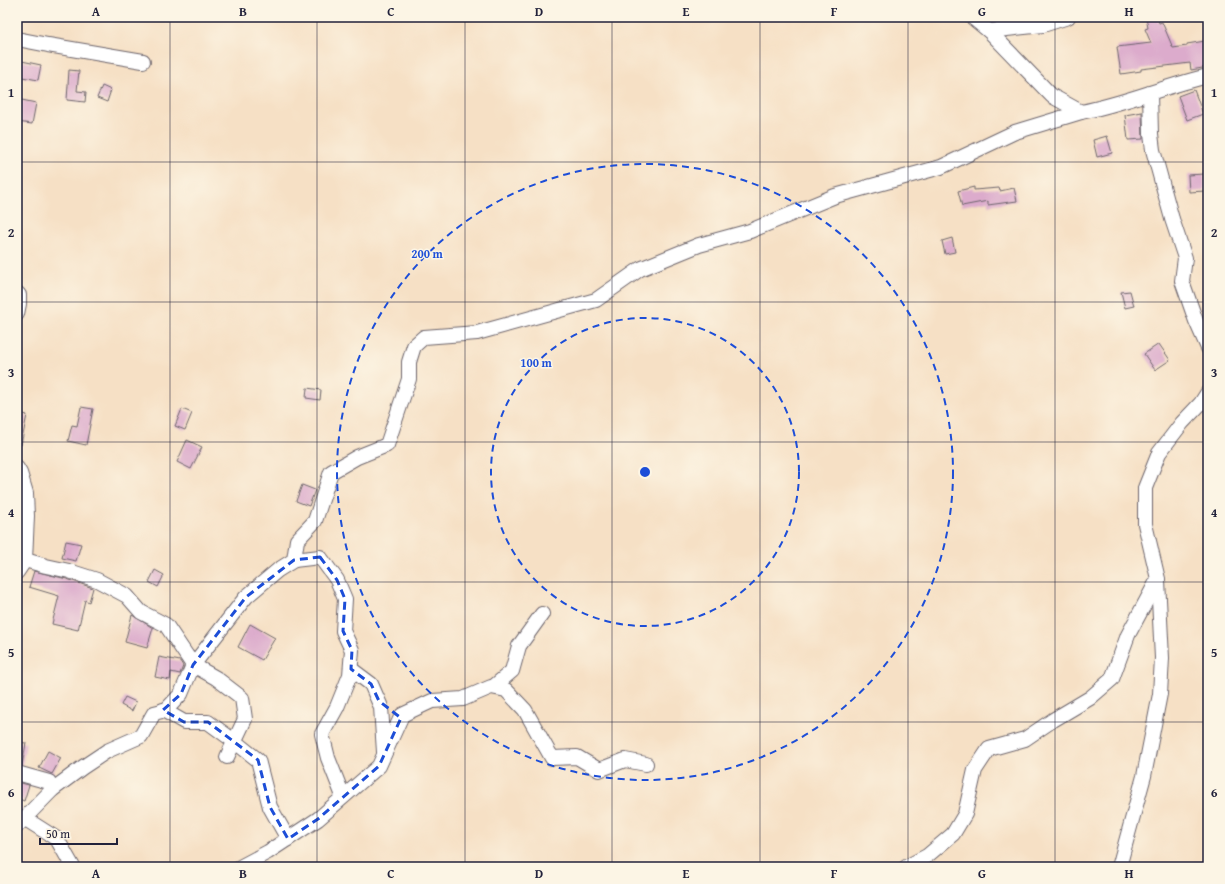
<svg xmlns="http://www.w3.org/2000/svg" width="1225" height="884" viewBox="0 0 1225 884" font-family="'Gentium Book Plus',serif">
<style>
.building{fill:#dcabcc}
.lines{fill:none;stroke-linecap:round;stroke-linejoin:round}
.minor-casing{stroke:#6c646b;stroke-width:16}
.minor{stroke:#fff;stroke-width:14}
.marked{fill:none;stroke:#1d4ed8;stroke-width:3;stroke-dasharray:8 5;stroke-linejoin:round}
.grid{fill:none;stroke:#22223b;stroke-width:1;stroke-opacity:0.55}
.ring{fill:none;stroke:#1d4ed8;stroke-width:2;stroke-dasharray:7 5}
.centre{fill:#1d4ed8;stroke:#fcf5e5;stroke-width:2}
.ring-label{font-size:12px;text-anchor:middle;font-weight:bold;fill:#1d4ed8;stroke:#fcf5e5;stroke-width:3;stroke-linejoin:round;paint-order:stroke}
.neatline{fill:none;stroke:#22223b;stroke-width:1.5}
.grid-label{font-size:13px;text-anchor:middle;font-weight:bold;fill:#22223b}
</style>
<rect width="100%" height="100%" fill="#fcf5e5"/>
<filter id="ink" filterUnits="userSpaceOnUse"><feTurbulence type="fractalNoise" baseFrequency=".025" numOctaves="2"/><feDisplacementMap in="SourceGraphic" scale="8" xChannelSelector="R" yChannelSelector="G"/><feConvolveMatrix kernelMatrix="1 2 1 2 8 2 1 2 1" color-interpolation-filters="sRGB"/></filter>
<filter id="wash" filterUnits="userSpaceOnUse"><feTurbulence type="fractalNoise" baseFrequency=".012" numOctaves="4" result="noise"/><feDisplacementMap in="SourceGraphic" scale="16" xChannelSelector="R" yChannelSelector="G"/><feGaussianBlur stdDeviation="0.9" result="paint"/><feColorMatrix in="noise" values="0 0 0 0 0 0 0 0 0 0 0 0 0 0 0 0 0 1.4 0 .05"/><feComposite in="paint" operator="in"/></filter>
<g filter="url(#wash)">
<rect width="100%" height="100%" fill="#f6e0c5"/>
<g id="blocks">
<g class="building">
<polygon points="1146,17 1157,17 1159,23 1162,22 1173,48 1187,46 1187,44 1205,41 1208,67 1191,70 1190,63 1141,69 1141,71 1121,74 1117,47 1151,43 1145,29 1148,28"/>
<polygon points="17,60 41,65 38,80 17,76"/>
<polygon points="69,70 79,71 77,91 86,92 85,102 67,100"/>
<polygon points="102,86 111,90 107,102 97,98"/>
<polygon points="1194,90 1203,114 1187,120 1178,96"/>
<polygon points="17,99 36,103 32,124 17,122"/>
<polygon points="1142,112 1143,139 1128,140 1125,115"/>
<polygon points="1107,136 1112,153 1097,157 1093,140"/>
<polygon points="1204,174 1205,191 1189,192 1188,175"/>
<polygon points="974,187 974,190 999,188 1000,191 1014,188 1017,201 988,205 988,201 962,206 958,191"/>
<polygon points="952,238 955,252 945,254 942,241"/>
<polygon points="1130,291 1134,306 1125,308 1121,292"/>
<polygon points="1159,344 1170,360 1155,370 1144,354"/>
<polygon points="307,388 321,390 320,400 306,398"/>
<polygon points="81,407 93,409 86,445 68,441 72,425 77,426"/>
<polygon points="182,409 192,413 185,430 175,426"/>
<polygon points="17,412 27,415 21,445 17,445"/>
<polygon points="187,440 202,447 191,469 177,462"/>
<polygon points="302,485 315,490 309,506 296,501"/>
<polygon points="66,541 81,544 76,561 62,558"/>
<polygon points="155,570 164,575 158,587 149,582"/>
<polygon points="34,571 67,579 93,588 89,602 85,600 78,630 52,624 59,596 29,587"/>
<polygon points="132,615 153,628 147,648 125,642"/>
<polygon points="250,624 275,638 262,660 238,647"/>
<polygon points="159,657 180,661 183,666 180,674 171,672 170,680 155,677"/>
<polygon points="125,697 136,702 132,711 121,705"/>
<polygon points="17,742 26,743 22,766 17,765"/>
<polygon points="48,751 61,758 52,774 39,768"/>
<polygon points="17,782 29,785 24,801 17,798"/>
</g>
</g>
</g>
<g filter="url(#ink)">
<use href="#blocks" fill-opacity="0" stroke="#6c646b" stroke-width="1"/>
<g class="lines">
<defs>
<g id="minor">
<path d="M972 17 989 31 1052 96 1081 112C1124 104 1165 86 1208 76"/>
<polyline points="989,31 1043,25 1068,17"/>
<polyline points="17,39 48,45 143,61"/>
<polyline points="1150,93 1151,134 1153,150 1172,219 1185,258 1182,281 1196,321 1208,348"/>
<polyline points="17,293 19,295 19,304 17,314"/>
<polyline points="17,468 20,473 26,493 27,516 25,560 17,572"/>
<polyline points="25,560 46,566 69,571 97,580 127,596 141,612 166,625 193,665 216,678 242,698 245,719 227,757"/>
<polyline points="294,560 320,557 337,580 345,599 343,631 352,650 350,675 337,707 322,734 328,758 343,796"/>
<polyline points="351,669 371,684 381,707 384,752"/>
<polyline points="493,687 512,671 519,646 542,614"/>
<polyline points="163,710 184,722 208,722 234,741 258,760 270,807 288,839"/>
<polyline points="17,773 49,782 52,790"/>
<polyline points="24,818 57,839 73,867"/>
<polyline points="17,826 52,790 83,767 107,751 141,736 154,713 166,710 181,694 193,665 246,597 278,570 294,560 297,540 315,521 331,472 357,457 387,445 409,379 409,362 414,346 424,337 477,333 596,300 640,269 699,245 750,231 835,196 941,167 1015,132 1081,112"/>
<polyline points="240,867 268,852 318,819 379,766 402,715 432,701 463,699 491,687 506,690 525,710 552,758 577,757 599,770 625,760 646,764"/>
<polyline points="906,867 927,856 953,834 965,814 975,770 989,749 1025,739 1053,720 1090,698 1112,679 1128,635 1158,579 1145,524 1145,488 1159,453 1182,423 1201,403 1208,392"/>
<polyline points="1119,867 1144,776 1160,694 1162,658 1158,580"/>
</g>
</defs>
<use href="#minor" class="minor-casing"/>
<use href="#minor" class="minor"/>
</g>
</g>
<path class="marked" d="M320 557 337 580 345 599 343 631 352 650 351 669 371 684 379 701 401 718 379 766 318 819 288 839 270 807 258 760 208 722H184L163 710 181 694 193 665 246 597 294 560Z"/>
<path class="grid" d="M170 17V867M317 17V867M465 17V867M612 17V867M760 17V867M908 17V867M1055 17V867M17 162H1208M17 302H1208M17 442H1208M17 582H1208M17 722H1208"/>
<g class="ring">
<circle cx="645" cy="472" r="154"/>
<circle cx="645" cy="472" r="308"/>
</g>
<circle cx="645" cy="472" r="6" class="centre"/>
<g class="ring-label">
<text x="427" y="258">200 m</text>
<text x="536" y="367">100 m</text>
</g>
<rect width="1225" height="884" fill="none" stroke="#fcf5e5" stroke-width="44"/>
<path d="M40 838v6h77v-6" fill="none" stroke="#22223b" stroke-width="2"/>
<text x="46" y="838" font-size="12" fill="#22223b" stroke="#fcf5e5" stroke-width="3" paint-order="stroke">50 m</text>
<rect x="22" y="22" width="1181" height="840" class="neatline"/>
<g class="grid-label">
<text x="96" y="16">A</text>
<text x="243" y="16">B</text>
<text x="391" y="16">C</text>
<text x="539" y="16">D</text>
<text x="686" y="16">E</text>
<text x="834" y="16">F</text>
<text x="982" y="16">G</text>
<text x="1129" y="16">H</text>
<text x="11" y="97">1</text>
<text x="1214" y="97">1</text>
<text x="11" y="237">2</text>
<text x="1214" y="237">2</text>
<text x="11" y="377">3</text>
<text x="1214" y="377">3</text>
<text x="11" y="517">4</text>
<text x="1214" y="517">4</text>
<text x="11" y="657">5</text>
<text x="1214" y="657">5</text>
<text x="11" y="797">6</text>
<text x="1214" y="797">6</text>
<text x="96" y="878">A</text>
<text x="243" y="878">B</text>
<text x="391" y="878">C</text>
<text x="539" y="878">D</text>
<text x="686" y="878">E</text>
<text x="834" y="878">F</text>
<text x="982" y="878">G</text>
<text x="1129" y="878">H</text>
</g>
</svg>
